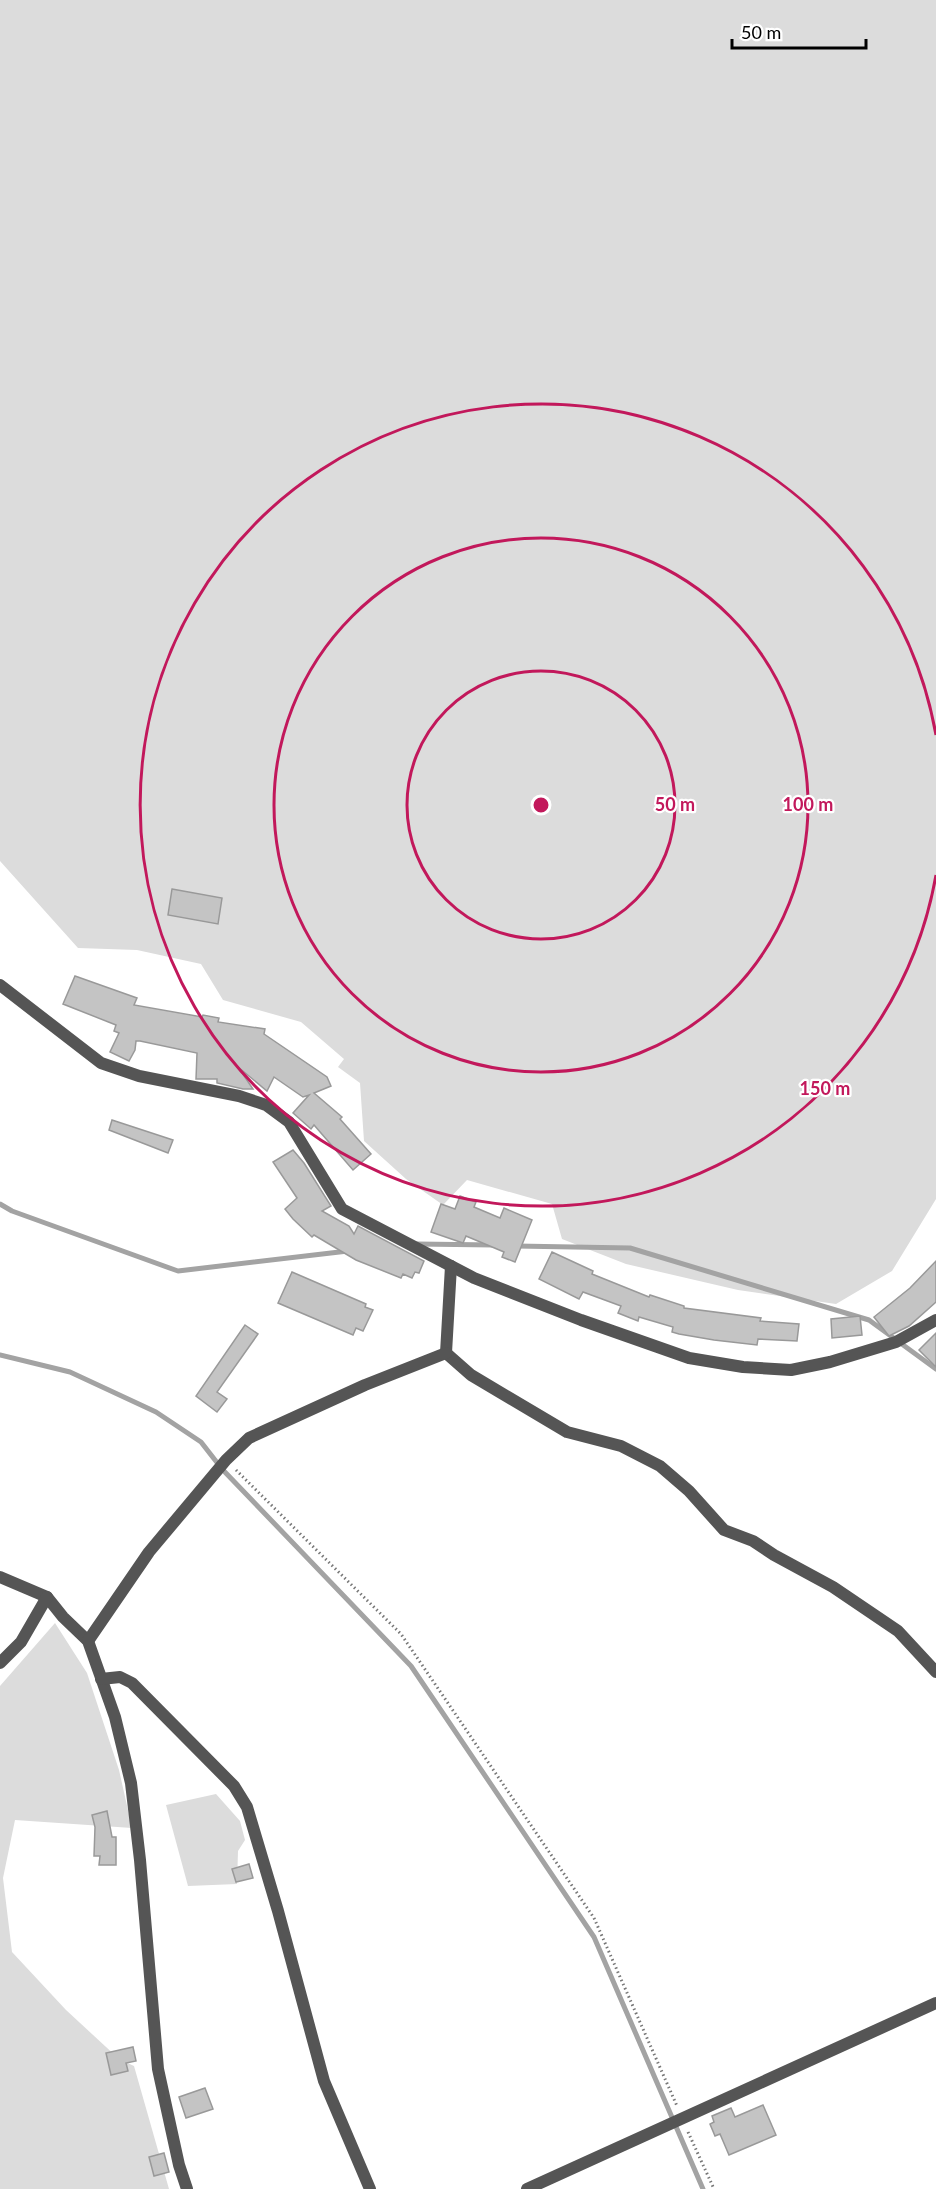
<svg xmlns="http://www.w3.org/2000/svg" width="936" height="2189" viewBox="0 0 936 2189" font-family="Lato,sans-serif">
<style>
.green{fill:#dcdcdc}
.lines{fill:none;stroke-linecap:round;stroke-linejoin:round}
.stream{stroke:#a3a3a3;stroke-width:5}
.building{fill:#c4c4c4;stroke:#999;stroke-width:1.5}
.path{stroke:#777;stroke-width:3;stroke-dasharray:1.5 3;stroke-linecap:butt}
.minor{stroke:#555;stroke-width:12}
.ring{fill:none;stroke:#c2185b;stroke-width:3}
.centre{fill:#c2185b;stroke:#fff;stroke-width:3}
.ring-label{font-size:18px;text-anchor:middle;font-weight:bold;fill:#c2185b;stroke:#fff;stroke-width:4.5;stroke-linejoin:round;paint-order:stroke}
</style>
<rect width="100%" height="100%" fill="#fff"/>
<g class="green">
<polygon points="0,0 936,0 936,1199 892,1271 836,1304 738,1290 626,1264 562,1239 552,1204 467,1180 443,1205 406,1179 364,1141 360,1083 338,1067 344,1059 301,1022 223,1000 201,964 137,950 78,948 0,861"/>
<polygon points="55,1623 87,1673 119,1770 132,1828 15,1820 3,1878 12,1952 66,2010 119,2059 134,2066 169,2189 0,2189 0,1686"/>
<polygon points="216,1794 240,1821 245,1840 238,1851 237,1884 188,1886 166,1805"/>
</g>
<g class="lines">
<g class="stream">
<polyline points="0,1204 12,1211 178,1271 348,1251"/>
<polyline points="417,1244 494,1245"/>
<polyline points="516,1246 630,1248 869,1320 936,1369"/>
<polyline points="0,1355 70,1372 156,1412 201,1442 222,1469 411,1666 594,1937 703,2189"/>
</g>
</g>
<g class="building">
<polygon points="172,889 222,898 218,924 168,915"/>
<polygon points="75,976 137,998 134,1005 202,1017 203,1015 219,1018 218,1022 265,1029 264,1034 327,1077 331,1086 314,1093 342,1117 340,1119 371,1154 353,1170 314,1125 311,1129 293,1113 309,1095 303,1097 274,1077 267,1091 238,1067 253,1089 243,1089 217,1083 217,1079 196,1079 197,1053 140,1041 136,1041 135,1050 129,1061 110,1052 119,1033 114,1031 116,1025 63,1004"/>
<polygon points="112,1120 173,1140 168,1153 109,1130"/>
<polygon points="293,1150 304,1163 331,1206 322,1211 349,1226 354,1234 358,1226 424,1261 419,1273 415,1272 412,1278 403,1274 401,1278 356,1260 314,1235 312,1237 293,1219 285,1209 297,1198 273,1162"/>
<polygon points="460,1196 476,1202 474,1207 500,1218 504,1208 532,1220 515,1262 502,1257 504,1252 466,1236 463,1243 431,1232 441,1204 455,1209"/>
<polygon points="552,1252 593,1271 592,1274 649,1297 650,1295 684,1306 684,1308 761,1318 760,1321 799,1324 797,1341 758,1339 757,1345 714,1340 679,1334 672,1332 673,1327 639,1317 638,1321 618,1313 621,1306 583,1292 579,1299 539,1279"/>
<polygon points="936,1261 936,1302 909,1326 889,1336 874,1317 910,1288"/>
<polygon points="292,1272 366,1304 365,1307 373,1310 363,1331 356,1328 353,1335 278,1303"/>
<polygon points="860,1316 862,1335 832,1338 831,1319"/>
<polygon points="245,1325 258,1334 217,1392 227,1399 217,1412 196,1396"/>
<polygon points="936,1333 936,1367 919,1350"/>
<polygon points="107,1811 112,1837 116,1837 116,1865 99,1865 100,1856 94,1856 95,1827 92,1815"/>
<polygon points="249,1864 253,1878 236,1882 232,1869"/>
<polygon points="133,2047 136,2061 126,2063 128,2071 111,2075 106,2053"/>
<polygon points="205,2088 213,2109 186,2118 179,2097"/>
<polygon points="763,2105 776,2135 729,2155 720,2134 715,2136 710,2124 714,2122 712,2116 731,2108 735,2117"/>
<polygon points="164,2153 169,2172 154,2176 149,2157"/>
</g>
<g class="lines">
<g class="path">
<polyline points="236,1470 401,1634 594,1918 677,2106"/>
<polyline points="688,2132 714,2189"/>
</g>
<g class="minor">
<polyline points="0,985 101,1063 139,1076 239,1096 266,1105 289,1122 342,1209 474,1278 581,1320 689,1358 743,1367 791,1370 830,1362 896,1342 936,1320"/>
<polyline points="446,1353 471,1375 567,1432 621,1446 660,1466 689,1491 724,1530 753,1541 774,1555 833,1587 898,1631 936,1672"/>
<polyline points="446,1353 451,1266"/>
<polyline points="0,1577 47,1597 63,1617 88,1641 115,1717 131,1783 140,1860 158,2069 179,2165 187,2189"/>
<polyline points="88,1641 149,1552 226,1460 249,1438 365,1385 446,1353"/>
<polyline points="0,1663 21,1642 47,1597"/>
<polyline points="101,1679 120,1677 132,1683 234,1786 247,1807 278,1911 324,2081 370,2189"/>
<polyline points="527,2189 936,2003"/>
</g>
</g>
<g class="ring">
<circle cx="541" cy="805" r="134"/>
<circle cx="541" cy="805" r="267"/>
<path d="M936 875A401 401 0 1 1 936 735"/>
</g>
<circle cx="541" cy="805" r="9" class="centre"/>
<g class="ring-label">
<text x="675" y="811">50 m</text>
<text x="808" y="811">100 m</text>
<text x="825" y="1095">150 m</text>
</g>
<path d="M732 39v9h134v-9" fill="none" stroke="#000000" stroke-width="3"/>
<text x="741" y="39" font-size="18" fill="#000000" stroke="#ffffff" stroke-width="4.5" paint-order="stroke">50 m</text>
</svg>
